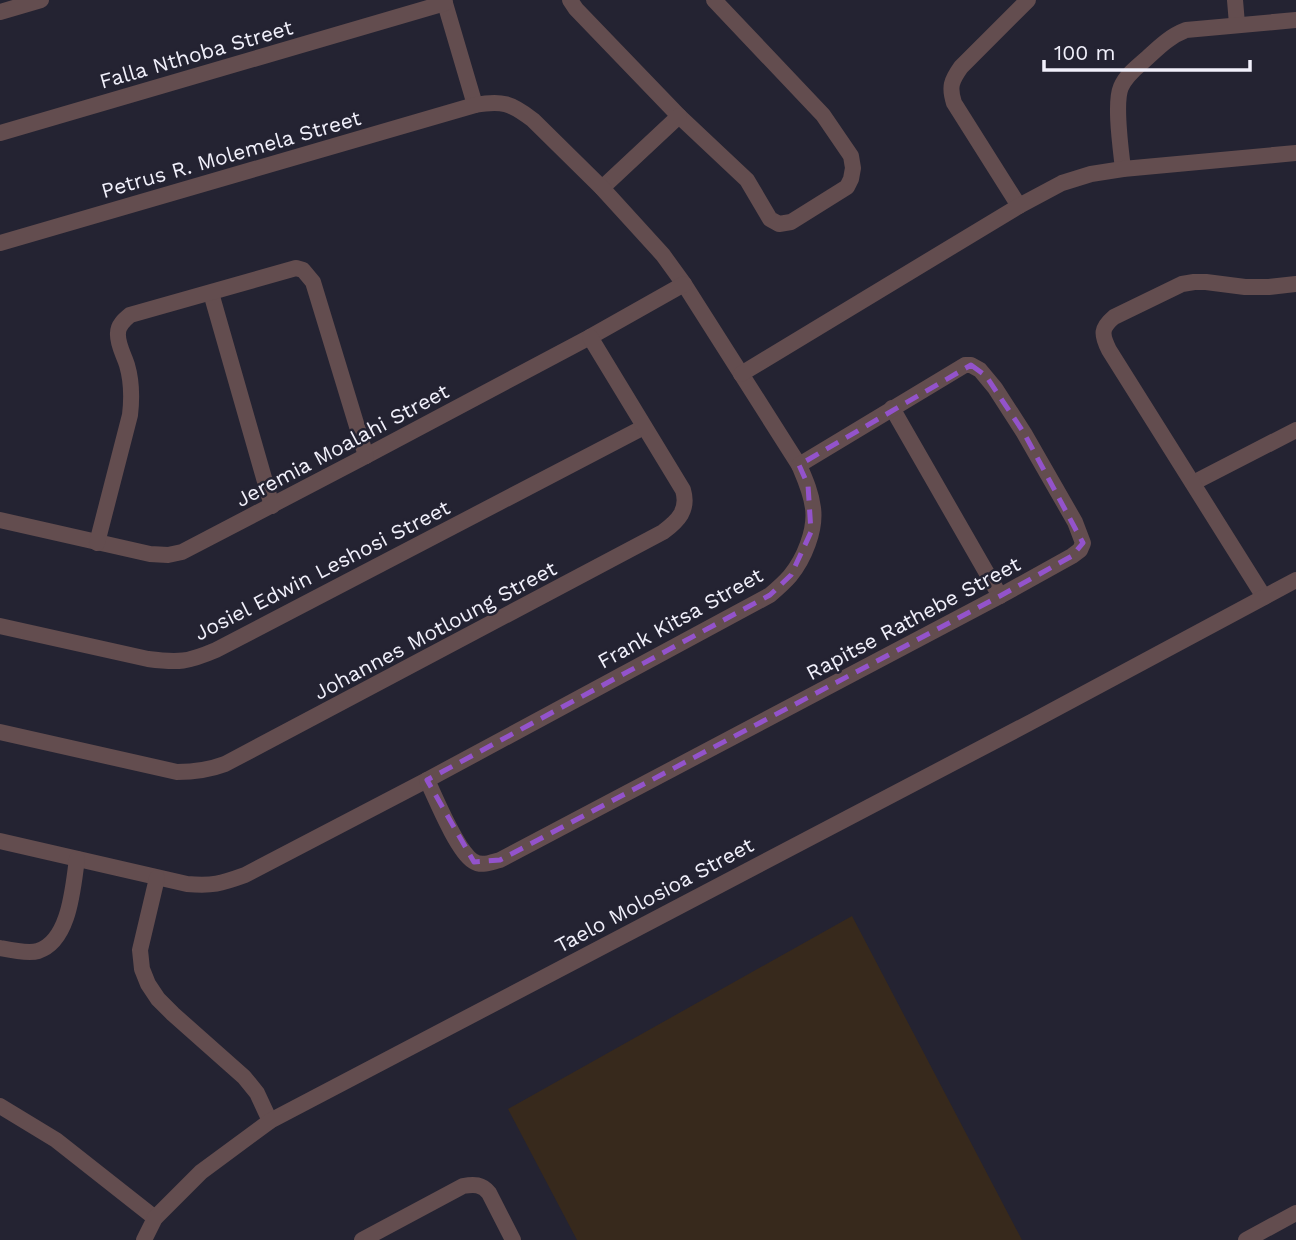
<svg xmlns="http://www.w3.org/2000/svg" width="1296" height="1240" viewBox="0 0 1296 1240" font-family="'Work Sans',sans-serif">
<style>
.education{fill:#37291c}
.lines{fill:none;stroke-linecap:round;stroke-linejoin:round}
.minor{stroke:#634d4f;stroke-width:16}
.marked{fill:none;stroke:#9353cb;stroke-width:5;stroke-dasharray:14 9;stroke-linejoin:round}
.labels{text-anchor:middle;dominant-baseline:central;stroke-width:5;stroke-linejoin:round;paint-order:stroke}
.street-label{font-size:21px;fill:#f1f0fb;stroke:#242332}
</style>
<rect width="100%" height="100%" fill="#242332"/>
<polygon class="education" points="852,916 1022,1240 577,1240 508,1109"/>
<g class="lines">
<g class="minor">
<polyline points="444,0 475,105"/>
<polyline points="570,0 576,9 679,116 747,180 770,219 779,224 791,222 847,187 851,179 853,168 851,156 823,115 714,0"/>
<polyline points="1235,0 1237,24"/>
<polyline points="0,12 41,0"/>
<polyline points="0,133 445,3"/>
<path d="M1123 169C1121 150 1114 103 1121 87 1126 75 1137 67 1146 59 1159 47 1170 36 1186 30L1296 20"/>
<polyline points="602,188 679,116"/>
<path d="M1019 206 954 103C949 87 951 81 961 67L1028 0"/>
<path d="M0 243 475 105C502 100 511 103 533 120L602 188 663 255 684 284 799 465C805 479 811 492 813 508 816 530 804 559 790 576 784 583 777 589 770 595L427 780 245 875C220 884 213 886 187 884L0 841"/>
<polyline points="211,293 272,506"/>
<polyline points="741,374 1019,206 1062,183 1091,174 1123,169 1296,153"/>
<polyline points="892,408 1000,596"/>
<polyline points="1193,483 1296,430"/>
<polyline points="0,520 150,554 168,555 182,552 366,456 590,337 684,284"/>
<path d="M97 543 130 415C132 398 132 382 127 365 124 355 117 344 118 333 118 325 124 320 130 315L296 268 303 270 313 282 366 456"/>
<path d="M1264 597 1109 350C1101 334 1101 328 1114 317L1182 284 1194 282H1206L1245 287H1269L1296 284"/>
<path d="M0 626 148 659C179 663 188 662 216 650L644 427"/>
<path d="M0 732 177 772C194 772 209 770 225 764L663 532C678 521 689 510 683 490L590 337"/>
<path d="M427 780C436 799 457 851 473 861 482 867 491 862 500 860L1000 596 1072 556 1080 550 1083 543 1075 522 1024 433 995 388 980 370 971 365H965L799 465"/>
<polyline points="157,878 140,950 142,969 148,984 158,999 173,1014 244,1077 257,1093 270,1121"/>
<path d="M0 948C10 950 28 954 38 951 70 941 73 886 77 859"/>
<polyline points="0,1106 56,1140 155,1218"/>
<polyline points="144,1240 155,1218 201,1172 270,1121 1033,721 1296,580"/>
<path d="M362 1240 463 1186C474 1184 482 1184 489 1193L513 1240"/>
<polyline points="1246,1240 1296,1213"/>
</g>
</g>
<path class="marked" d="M971 365 986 376 1024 433 1083 543 1072 556 1000 596 500 860 474 862 427 780 770 595 791 575 811 532 808 485 799 465Z"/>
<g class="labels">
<g class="street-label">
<text transform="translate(196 54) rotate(-16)">Falla Nthoba Street</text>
<text transform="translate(231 154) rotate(-16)">Petrus R. Molemela Street</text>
<text transform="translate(342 445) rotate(-28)">Jeremia Moalahi Street</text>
<text transform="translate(322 570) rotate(-27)">Josiel Edwin Leshosi Street</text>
<text transform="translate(680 618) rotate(-29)">Frank Kitsa Street</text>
<text transform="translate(913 618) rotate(-28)">Rapitse Rathebe Street</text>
<text transform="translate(435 630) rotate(-28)">Johannes Motloung Street</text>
<text transform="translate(654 895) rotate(-28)">Taelo Molosioa Street</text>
</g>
</g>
<path d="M1044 60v10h206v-10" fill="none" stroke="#f1f0fb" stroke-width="3.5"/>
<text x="1054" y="60" font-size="21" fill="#f1f0fb" stroke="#242332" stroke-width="5" paint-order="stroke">100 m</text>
</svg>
